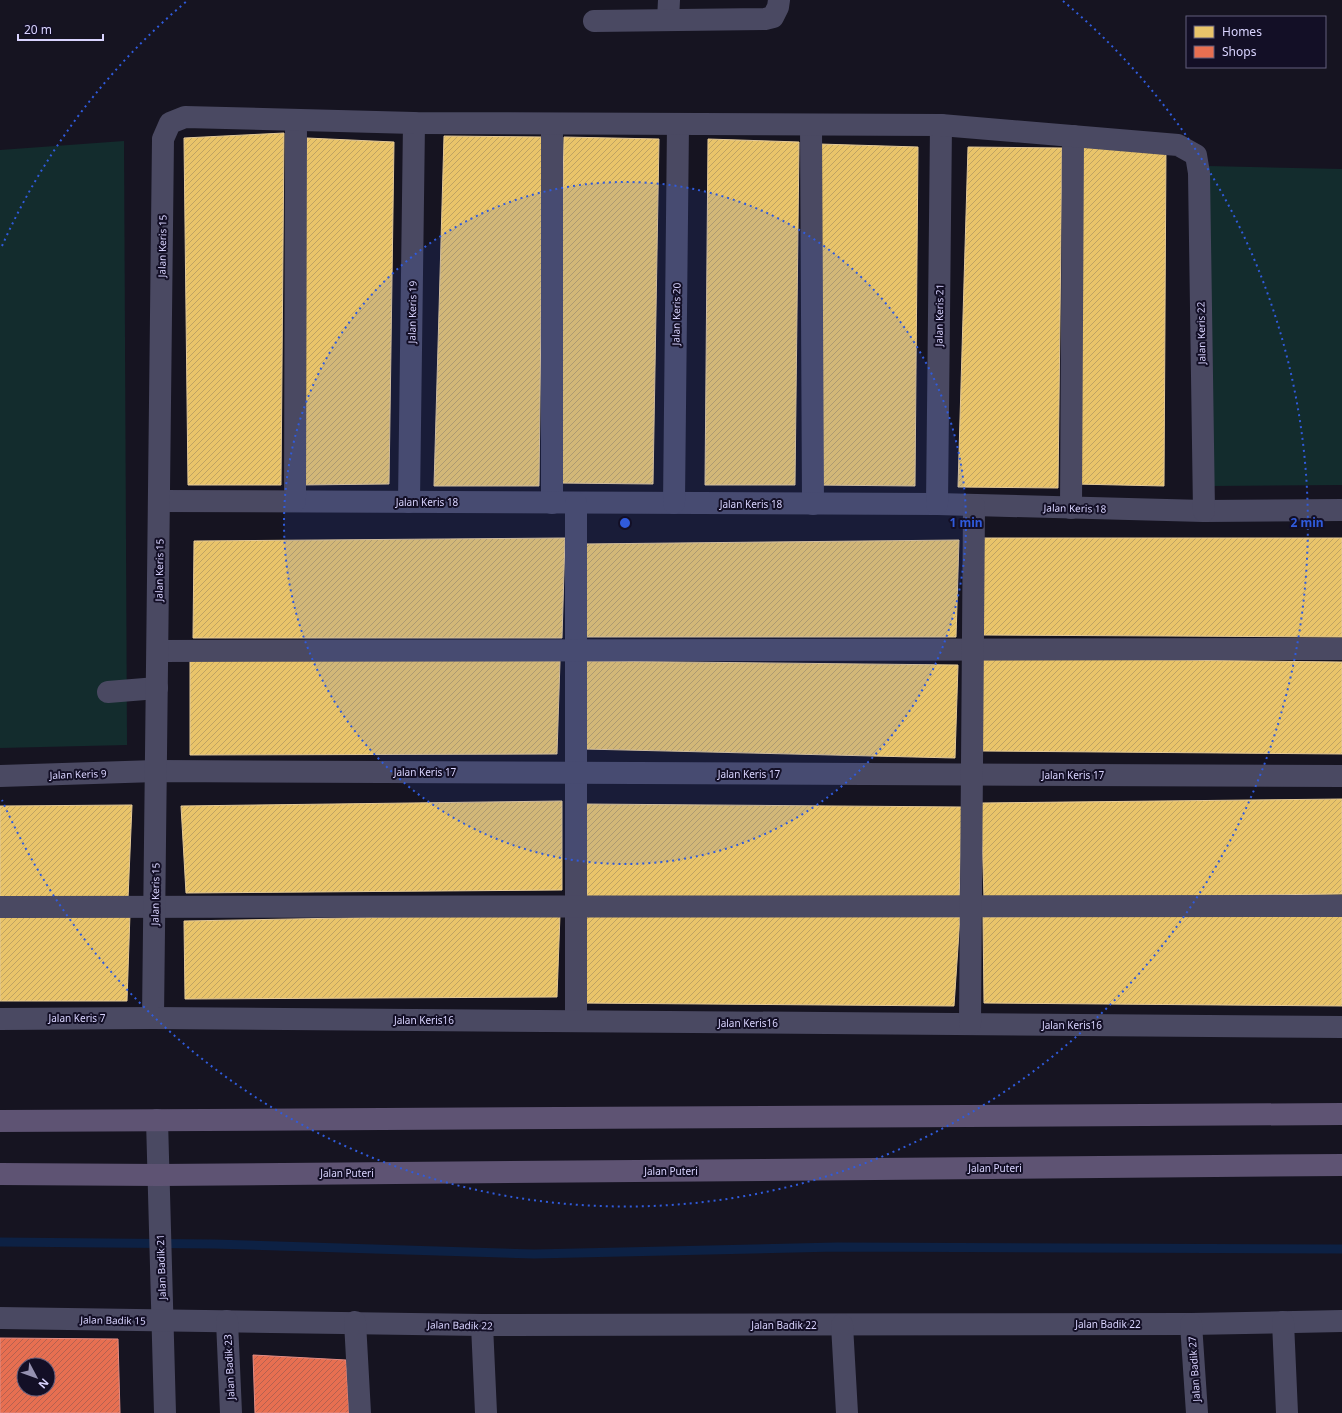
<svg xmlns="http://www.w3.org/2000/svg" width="1342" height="1413" viewBox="0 0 1342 1413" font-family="'Noto Sans',sans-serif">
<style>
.park{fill:#132c2d}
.homes{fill:url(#homes-hatch);stroke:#e4c997}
.shops{fill:url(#shops-hatch);stroke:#e38d85;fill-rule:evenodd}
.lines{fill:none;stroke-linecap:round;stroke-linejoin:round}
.stream{stroke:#0d2144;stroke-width:9}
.minor{stroke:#4a4962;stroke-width:22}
.major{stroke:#5e5373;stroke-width:22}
.ring{fill:none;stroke:#305bdc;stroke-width:2;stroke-dasharray:2 4}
.labels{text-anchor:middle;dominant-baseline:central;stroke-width:4;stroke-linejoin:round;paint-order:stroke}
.street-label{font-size:10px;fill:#d9d4ff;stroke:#130f26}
.centre{fill:#305bdc;stroke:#130f26;stroke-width:2}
.ring-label{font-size:12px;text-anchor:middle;font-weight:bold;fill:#305bdc;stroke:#130f26;stroke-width:4;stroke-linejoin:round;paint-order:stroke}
</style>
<defs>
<pattern id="homes-hatch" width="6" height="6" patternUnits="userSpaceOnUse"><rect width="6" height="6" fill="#e9c46a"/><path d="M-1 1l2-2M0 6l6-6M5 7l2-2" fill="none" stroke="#bfa362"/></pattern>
<pattern id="shops-hatch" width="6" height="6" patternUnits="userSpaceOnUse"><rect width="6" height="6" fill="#e76f51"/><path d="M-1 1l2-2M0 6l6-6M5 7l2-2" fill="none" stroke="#b56150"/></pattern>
</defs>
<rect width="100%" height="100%" fill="#161421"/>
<g class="park">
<polygon points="124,141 127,745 0,748 0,150"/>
<polygon points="1208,166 1342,169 1342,485 1211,486"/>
</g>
<g class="homes">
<polygon points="284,133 281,485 188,485 184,138"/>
<polygon points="444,136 543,137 539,486 434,486"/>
<polygon points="564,137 659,139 653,484 557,483"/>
<polygon points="307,138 394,142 389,484 300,485"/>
<polygon points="708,139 799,142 795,485 705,485"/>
<polygon points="1079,143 1166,144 1164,486 1075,484"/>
<polygon points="819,144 918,147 915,486 814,485"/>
<polygon points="968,147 1062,148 1058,488 958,487"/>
<polygon points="565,538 562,638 193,638 194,541"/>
<polygon points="982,538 1342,538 1342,637 981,635"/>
<polygon points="959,540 956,637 581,637 582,544"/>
<polygon points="980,658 1342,662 1342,754 982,751"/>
<polygon points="190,659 560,661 557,754 190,755"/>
<polygon points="585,661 958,665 955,758 584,749"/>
<polygon points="1342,799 1342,894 984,898 981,803"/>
<polygon points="562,801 562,890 186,893 181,806"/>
<polygon points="585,804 962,807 959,901 587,898"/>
<polygon points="132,805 128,899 0,899 0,806"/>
<polygon points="130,913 127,1001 0,1001 0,915"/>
<polygon points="560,914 557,997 185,999 184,921"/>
<polygon points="583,914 960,917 954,1006 579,1003"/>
<polygon points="1342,915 1342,1006 984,1003 983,917"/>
</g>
<g class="shops">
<path d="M0 1338 118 1339 120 1413H0ZM24 1365H48V1389H24Z"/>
<polygon points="253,1355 346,1360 349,1413 255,1413"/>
</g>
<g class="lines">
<polyline class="stream" points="0,1242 214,1244 534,1254 837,1247 1342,1249"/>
<g class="minor">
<polyline points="668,20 669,0"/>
<polyline points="594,21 765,19 773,17 778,7 779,0"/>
<polyline points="552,124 552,503"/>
<polyline points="811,125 813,504"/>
<polyline points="159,501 937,504 1204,511 1342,510"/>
<polyline points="295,501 296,120"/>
<polyline points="409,502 414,123"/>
<polyline points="576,503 576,1021"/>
<polyline points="674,503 678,124"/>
<polyline points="937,504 941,125"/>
<polyline points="1071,508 1073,136"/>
<polyline points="158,651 1342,649"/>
<polyline points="108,692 157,688"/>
<polyline points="0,776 156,771 1342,776"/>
<polyline points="0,907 1342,906"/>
<polyline points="153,1018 163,139 170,123 185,117 414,123 941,125 1178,145 1196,155 1199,173 1204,511"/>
<polyline points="0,1019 153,1018 1342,1027"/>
<polyline points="970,1024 974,506"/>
<polyline points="157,1120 165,1413"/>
<polyline points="0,1318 482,1325 1191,1324 1342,1321"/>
<polyline points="227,1321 231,1413"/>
<polyline points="355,1322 360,1413"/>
<polyline points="1283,1322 1287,1413"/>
<polyline points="1191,1324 1197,1413"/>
<polyline points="482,1325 486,1413"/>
<polyline points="842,1325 847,1413"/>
</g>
<g class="major">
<polyline points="0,1121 1342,1114"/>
<polyline points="0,1174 159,1175 1342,1165"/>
</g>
</g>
<circle cx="625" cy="523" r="341" fill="#305bdc" fill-opacity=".12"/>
<g class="ring">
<circle cx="625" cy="523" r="341"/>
<path d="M2 246A682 682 0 0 1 187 1M1063 1A682 682 0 1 1 2 800"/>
</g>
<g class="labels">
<g class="street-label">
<text transform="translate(162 246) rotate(-89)">Jalan Keris 15</text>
<text transform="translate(412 312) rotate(-89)">Jalan Keris 19</text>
<text transform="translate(676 314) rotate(-89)">Jalan Keris 20</text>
<text transform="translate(939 315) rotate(-89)">Jalan Keris 21</text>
<text transform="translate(1201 333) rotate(-91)">Jalan Keris 22</text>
<text x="427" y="502">Jalan Keris 18</text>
<text x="751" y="504">Jalan Keris 18</text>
<text transform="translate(1075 508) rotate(1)">Jalan Keris 18</text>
<text transform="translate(159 570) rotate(-89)">Jalan Keris 15</text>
<text x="425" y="772">Jalan Keris 17</text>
<text transform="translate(78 774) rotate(-2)">Jalan Keris 9</text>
<text x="749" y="774">Jalan Keris 17</text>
<text x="1073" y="775">Jalan Keris 17</text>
<text transform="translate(155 894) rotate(-89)">Jalan Keris 15</text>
<text x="77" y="1018">Jalan Keris 7</text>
<text x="424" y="1020">Jalan Keris16</text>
<text x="748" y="1023">Jalan Keris16</text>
<text x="1072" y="1025">Jalan Keris16</text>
<text x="995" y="1168">Jalan Puteri</text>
<text x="671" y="1171">Jalan Puteri</text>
<text x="347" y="1173">Jalan Puteri</text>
<text transform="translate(161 1267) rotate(-92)">Jalan Badik 21</text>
<text transform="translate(113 1320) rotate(1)">Jalan Badik 15</text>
<text x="1108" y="1324">Jalan Badik 22</text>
<text transform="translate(460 1325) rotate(1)">Jalan Badik 22</text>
<text x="784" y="1325">Jalan Badik 22</text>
<text transform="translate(229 1367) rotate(-93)">Jalan Badik 23</text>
<text transform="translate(1194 1369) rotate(-94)">Jalan Badik 27</text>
</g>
</g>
<circle cx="625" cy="523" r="6" class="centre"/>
<g class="ring-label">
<text x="966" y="527">1 min</text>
<text x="1307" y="527">2 min</text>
</g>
<rect x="1186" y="16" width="140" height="52" fill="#130f26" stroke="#625e7d"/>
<rect x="1194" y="26" width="20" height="12" fill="#e9c46a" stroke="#625e7d"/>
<text x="1222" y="36" font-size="12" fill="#d9d4ff">Homes</text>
<rect x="1194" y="46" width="20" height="12" fill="#e76f51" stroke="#625e7d"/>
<text x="1222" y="56" font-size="12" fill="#d9d4ff">Shops</text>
<g transform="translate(36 1377) rotate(131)"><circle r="19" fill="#130f26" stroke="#625e7d"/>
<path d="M0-3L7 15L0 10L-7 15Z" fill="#9591b1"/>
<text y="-6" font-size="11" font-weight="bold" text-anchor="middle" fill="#d9d4ff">N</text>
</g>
<path d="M18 34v6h85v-6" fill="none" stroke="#d9d4ff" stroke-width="2"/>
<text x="24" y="34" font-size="12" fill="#d9d4ff" stroke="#130f26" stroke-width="3" paint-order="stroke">20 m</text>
</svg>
